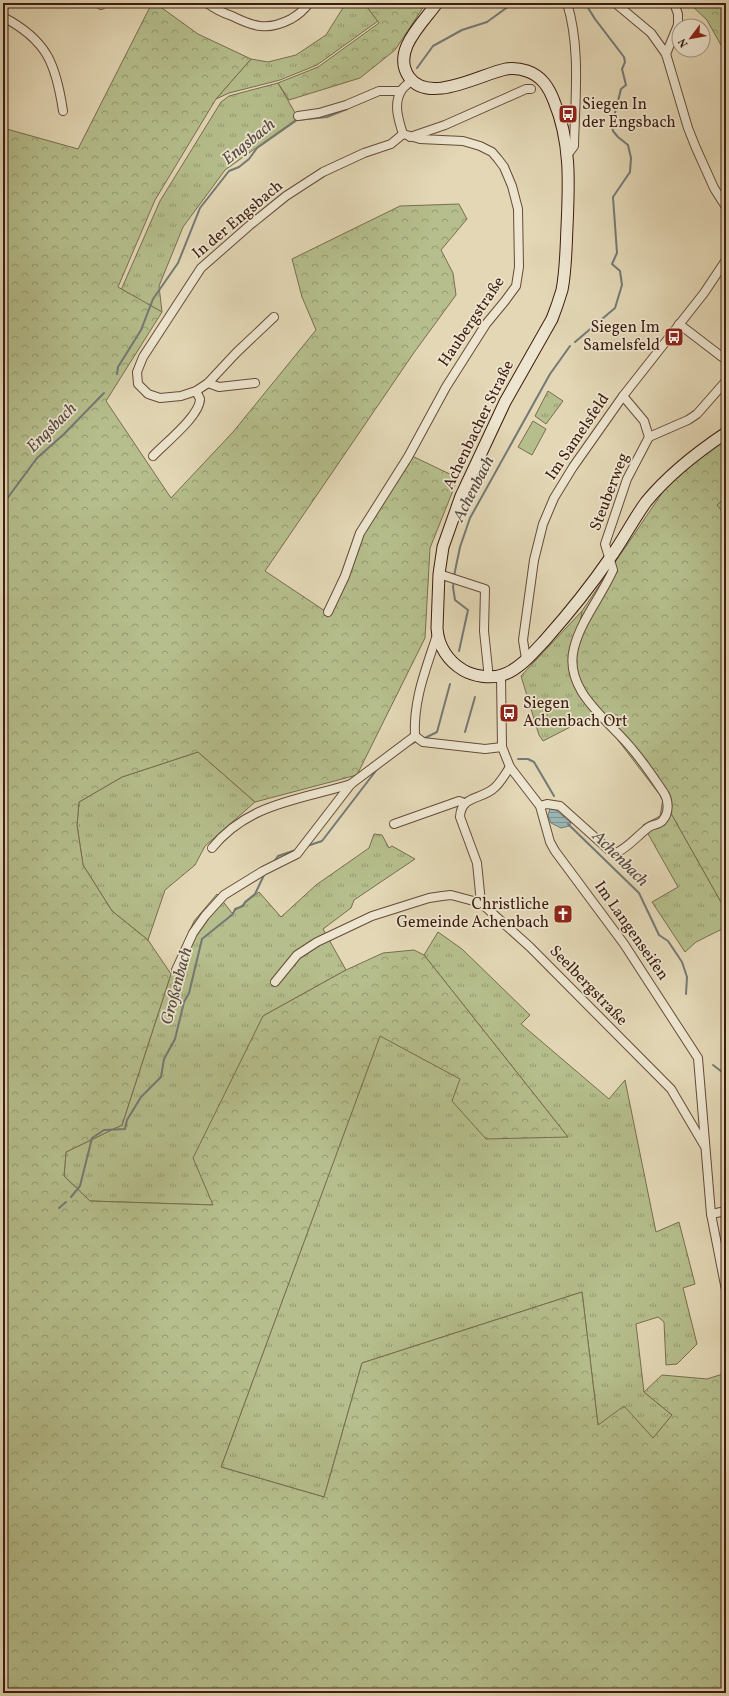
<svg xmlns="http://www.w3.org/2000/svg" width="729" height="1696" viewBox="0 0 729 1696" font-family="Vollkorn,serif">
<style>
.grass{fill:url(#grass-tufts);stroke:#796d4e}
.forest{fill:url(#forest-crowns);stroke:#796d4e}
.cemetery{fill:url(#cemetery-stones);stroke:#796d4e}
.pitch{fill:#b5be8c;stroke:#796d4e}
.water{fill:url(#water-rules);stroke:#747975}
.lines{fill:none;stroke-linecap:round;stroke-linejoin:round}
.stream{stroke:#747975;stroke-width:2}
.street-casing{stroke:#664b39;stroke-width:10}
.secondary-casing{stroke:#3d1c10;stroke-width:13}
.street{stroke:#ede5cf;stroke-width:8}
.secondary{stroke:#ede5cf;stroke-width:11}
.labels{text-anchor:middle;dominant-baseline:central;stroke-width:3.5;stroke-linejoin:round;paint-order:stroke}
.poi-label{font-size:16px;fill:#3d1c10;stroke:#ede5cf;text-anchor:start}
.street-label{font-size:16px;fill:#3d1c10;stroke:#ede5cf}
.water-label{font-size:17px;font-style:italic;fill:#594a42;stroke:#ede5cf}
</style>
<defs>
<pattern id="grass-tufts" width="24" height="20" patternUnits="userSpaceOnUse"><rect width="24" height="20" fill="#b5be8c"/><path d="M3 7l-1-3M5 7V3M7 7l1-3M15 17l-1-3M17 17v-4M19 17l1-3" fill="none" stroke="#949a71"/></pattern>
<pattern id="forest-crowns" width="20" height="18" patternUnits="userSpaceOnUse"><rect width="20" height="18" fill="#b5be8c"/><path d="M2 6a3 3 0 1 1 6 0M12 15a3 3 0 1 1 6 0" fill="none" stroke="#949a71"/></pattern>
<pattern id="cemetery-stones" width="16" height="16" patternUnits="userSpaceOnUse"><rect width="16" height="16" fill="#b5be8c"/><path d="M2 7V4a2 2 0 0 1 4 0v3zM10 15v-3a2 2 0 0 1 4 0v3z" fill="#949a71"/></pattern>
<pattern id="water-rules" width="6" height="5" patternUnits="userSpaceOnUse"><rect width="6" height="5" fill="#99b7b8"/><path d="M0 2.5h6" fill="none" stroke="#7e9494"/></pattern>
</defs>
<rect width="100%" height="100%" fill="#e3d7b5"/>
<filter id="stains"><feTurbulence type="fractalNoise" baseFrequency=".005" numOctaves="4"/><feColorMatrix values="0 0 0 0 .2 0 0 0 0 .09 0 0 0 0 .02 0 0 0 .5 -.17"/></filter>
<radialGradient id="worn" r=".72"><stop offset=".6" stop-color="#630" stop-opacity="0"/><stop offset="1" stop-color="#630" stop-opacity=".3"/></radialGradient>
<g class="grass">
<polygon points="346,3 364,3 378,21 317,65 280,80 229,93 216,99 251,59 268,62 296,55 326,35"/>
<polygon points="278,83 298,118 225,170 183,227 159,286 162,312 121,290 160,201 221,102 229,96"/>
<polygon points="548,391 563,401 546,424 535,416"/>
<polygon points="582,611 572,680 600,716 582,721 543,741 539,735 521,676"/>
<polygon points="198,752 255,802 205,846 195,865 165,890 148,940 112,911 83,865 77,825 79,802 122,777"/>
<polygon points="663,799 726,911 726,927 696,942 685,952 652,902 678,887 643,825 660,816"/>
<polygon points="374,834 382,835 389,848 392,846 415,859 354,900 351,908 323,929 346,970 263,1016 213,1205 90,1201 64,1176 66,1152 122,1125 171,974 194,921 217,894 232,913 259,892 281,917 316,885 369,848"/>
<polygon points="438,932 462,949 530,1015 521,1024 609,1099 625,1080 656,1232 679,1222 695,1284 683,1288 697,1344 677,1364 666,1365 664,1322 658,1317 636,1324 644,1392 672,1415 653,1439 598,1425 582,1292 362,1363 324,1497 221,1467 380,1035 568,1137 424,955"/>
</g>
<g class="forest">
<polygon points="152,3 155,3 198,34 251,59 216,99 155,200 118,287 162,312 106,401 171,498 233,432 316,330 302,297 292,259 400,206 459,204 467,219 441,250 453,273 456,295 413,354 265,571 325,611 342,575 363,526 410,455 458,478 430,548 425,638 357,775 255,802 198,752 122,777 79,802 77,825 83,865 112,911 148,940 171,974 122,1125 66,1152 64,1176 90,1201 213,1205 193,1158 263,1016 346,970 383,953 414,950 424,955 568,1137 486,1139 452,1101 460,1079 380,1036 221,1467 324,1497 362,1363 582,1292 598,1425 624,1406 653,1438 672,1415 644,1392 662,1375 707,1379 726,1373 726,1693 3,1693 3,128 78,149"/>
<polygon points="364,3 426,3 395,50 360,78 289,100 278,83 318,67 379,23"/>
<polygon points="689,3 726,3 726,54 707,20"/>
<polygon points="726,440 726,497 717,505 726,515 726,911 663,799 572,680 582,611 675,474"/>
</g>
<polygon class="cemetery" points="726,497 726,515 717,505"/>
<polygon class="pitch" points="533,421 546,429 532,455 518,447"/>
<polygon class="water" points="550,809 556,810 571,823 569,826 561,828 551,823 548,815"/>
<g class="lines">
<g class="stream">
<polyline points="417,68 433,46 462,30 487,22 513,3"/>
<polyline points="575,342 615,308 622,285 620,271 612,264 617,253 613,197 630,172 631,158 628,145 618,137 613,131 612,125 621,89 626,85 622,69 625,62 624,57 595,19 585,3"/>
<polyline points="117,374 118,367 141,330 153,299 178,263 200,208 229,171 239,167 249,159 257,148 297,120 327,117 347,109"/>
<polyline points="3,500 6,500 37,458 64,434 104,393"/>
<polyline points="454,576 460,547 470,518 550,374 570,346"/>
<polyline points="454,581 453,587 455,600 468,610 459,651"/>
<polyline points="465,732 475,697"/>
<polyline points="423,739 437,732 450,684"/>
<polyline points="409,745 417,741"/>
<polyline points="518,759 528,759 534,762 554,796"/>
<polyline points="568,824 639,893 659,935 668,941 682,962 687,977 686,994"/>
<polyline points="307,846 322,841 378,768"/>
<polyline points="274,862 278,856 296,850"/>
<polyline points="713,1065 726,1075"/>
<polyline points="71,1197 80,1186 92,1138 104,1130 125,1129 127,1120 141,1097 161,1077 164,1059 175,1039 184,1002 189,993 202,939 233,914 235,909 243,906 245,902 255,894 265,873"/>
<polyline points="59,1208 66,1202"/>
<polyline points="721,1693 726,1686"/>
</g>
<defs>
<g id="street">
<polyline points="101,3 101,5"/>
<path d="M207 3C215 9 223 13 232 16 254 27 268 31 291 19 298 15 304 10 309 3"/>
<path d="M567 3C581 48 575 99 574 146L568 154"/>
<polyline points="615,3 651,33 666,54 688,128 696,148 714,188 726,207"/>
<polyline points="3,9 5,3"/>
<path d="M3 17C47 40 56 64 63 111"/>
<polyline points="666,54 678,25 678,14 674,3"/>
<polyline points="298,116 319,113 346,105 379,91 401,91"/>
<polyline points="410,137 445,125 526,89 531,89"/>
<polyline points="274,317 236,353 208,383 196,391 181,396 160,398 148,394 138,384 137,372 143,357 201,268 250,225 286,196 323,172 364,153 391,144 403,134"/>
<polyline points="679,324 726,360"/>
<polyline points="208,383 219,387 255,383"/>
<polyline points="649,437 688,420 697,414 726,381"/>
<path d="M153 456C164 444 200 416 200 399 199 397 197 393 196 391"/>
<polyline points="439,574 485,589 484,631 488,669 488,677"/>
<path d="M328 612 345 576 360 533 408 457 446 387 486 324 505 301 516 286 519 267 518 209 512 186 504 167 498 159 492 152 480 146 463 141 420 139 403 134C399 121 393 105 401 91 403 87 409 83 412 80"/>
<polyline points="526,659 523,640 534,560 543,524 554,498 573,467 623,396 704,293 726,260"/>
<polyline points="501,676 502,747 510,767 540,806 550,842 555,851 624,944 698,1058 711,1214 726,1290"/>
<path d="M415 736C413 700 426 669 437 635"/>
<polyline points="415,736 423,742 485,749 502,747"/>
<path d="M540 806 547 804 560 806 609 850 616 853C629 847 638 835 649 827 653 824 660 825 663 820 669 813 669 801 664 793 654 778 644 763 632 749 609 720 563 691 574 648 581 620 601 597 613 570L605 544 627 479 649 437 644 421 623 396"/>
<polyline points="394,824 459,801 464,803"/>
<path d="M212 848C248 803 300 800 351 784"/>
<path d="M481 903 477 863 460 817C461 796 479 800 493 789 500 784 505 774 510 767"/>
<polyline points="176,970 193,933 205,916 224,895 263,871 297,854 351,784 415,736"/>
<polyline points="275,982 297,955 317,942 372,916 429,898 442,896 451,895 481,903 530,947 671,1089 704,1145"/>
<polyline points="711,1214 726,1211"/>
</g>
<path id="secondary" d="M437 3C423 23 391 51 409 77 429 105 481 74 506 69 513 68 521 69 527 71 542 76 549 88 554 101 571 142 569 183 567 227 566 247 566 270 562 290 559 300 556 309 552 319L505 402 461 496 443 547 439 574 437 628C438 646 448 661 463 670 473 676 491 679 502 675 519 670 534 652 546 639 569 613 590 587 610 558 623 540 633 520 646 502 669 474 696 453 726 433"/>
</defs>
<use href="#street" class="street-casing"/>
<use href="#secondary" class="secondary-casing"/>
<use href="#street" class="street"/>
<use href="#secondary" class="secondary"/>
</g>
<defs>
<symbol id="bus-square" viewBox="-11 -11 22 22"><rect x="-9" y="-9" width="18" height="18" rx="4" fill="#8f2418" stroke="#ede5cf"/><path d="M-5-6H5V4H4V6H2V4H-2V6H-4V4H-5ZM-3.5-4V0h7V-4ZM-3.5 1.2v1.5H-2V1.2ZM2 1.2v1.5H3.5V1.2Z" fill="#fff"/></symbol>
<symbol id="church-square" viewBox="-11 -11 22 22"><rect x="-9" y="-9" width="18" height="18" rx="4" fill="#8f2418" stroke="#ede5cf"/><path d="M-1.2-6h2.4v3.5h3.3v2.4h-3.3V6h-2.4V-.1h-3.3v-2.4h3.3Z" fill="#fff"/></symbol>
</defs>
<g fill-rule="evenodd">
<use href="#bus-square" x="557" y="103" width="22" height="22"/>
<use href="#bus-square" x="663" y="326" width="22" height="22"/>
<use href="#bus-square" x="498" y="702" width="22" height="22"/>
<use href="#church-square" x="552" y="903" width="22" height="22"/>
</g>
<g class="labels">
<g class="poi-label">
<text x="582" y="105">Siegen In<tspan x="582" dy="18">der Engsbach</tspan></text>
<text x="660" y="328" text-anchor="end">Siegen Im<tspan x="660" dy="18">Samelsfeld</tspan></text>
<text x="523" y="704">Siegen<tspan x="523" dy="18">Achenbach Ort</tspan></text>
<text x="549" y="905" text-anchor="end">Christliche<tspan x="549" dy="18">Gemeinde Achenbach</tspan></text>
</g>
<g class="street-label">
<text transform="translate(238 220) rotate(-40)">In der Engsbach</text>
<text transform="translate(472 322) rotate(-56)">Haubergstraße</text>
<text transform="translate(479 425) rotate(-64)">Achenbacher Straße</text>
<text transform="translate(578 437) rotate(-56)">Im Samelsfeld</text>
<text transform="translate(610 492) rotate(-69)">Steuberweg</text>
<text transform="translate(631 931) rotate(55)">Im Langenseifen</text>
<text transform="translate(588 986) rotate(46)">Seelbergstraße</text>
</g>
<g class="water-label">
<text transform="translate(249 142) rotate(-39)">Engsbach</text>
<text transform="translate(52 428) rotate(-45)">Engsbach</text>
<text transform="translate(474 489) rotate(-63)">Achenbach</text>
<text transform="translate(620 859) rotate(45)">Achenbach</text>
<text transform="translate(177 986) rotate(-75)">Großenbach</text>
</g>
</g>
<rect width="729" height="1696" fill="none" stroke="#e3d7b5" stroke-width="16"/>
<rect x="4" y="4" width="721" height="1688" fill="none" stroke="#3d1c10" stroke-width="2"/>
<rect x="8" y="8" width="713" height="1680" fill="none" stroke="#3d1c10"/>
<g transform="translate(691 38) rotate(238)"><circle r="19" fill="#ede5cf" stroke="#a79583"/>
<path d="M0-3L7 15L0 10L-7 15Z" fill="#8f2418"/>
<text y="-6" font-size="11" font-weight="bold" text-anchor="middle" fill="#3d1c10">N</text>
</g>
<rect width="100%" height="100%" filter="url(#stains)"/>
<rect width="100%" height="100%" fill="url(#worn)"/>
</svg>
